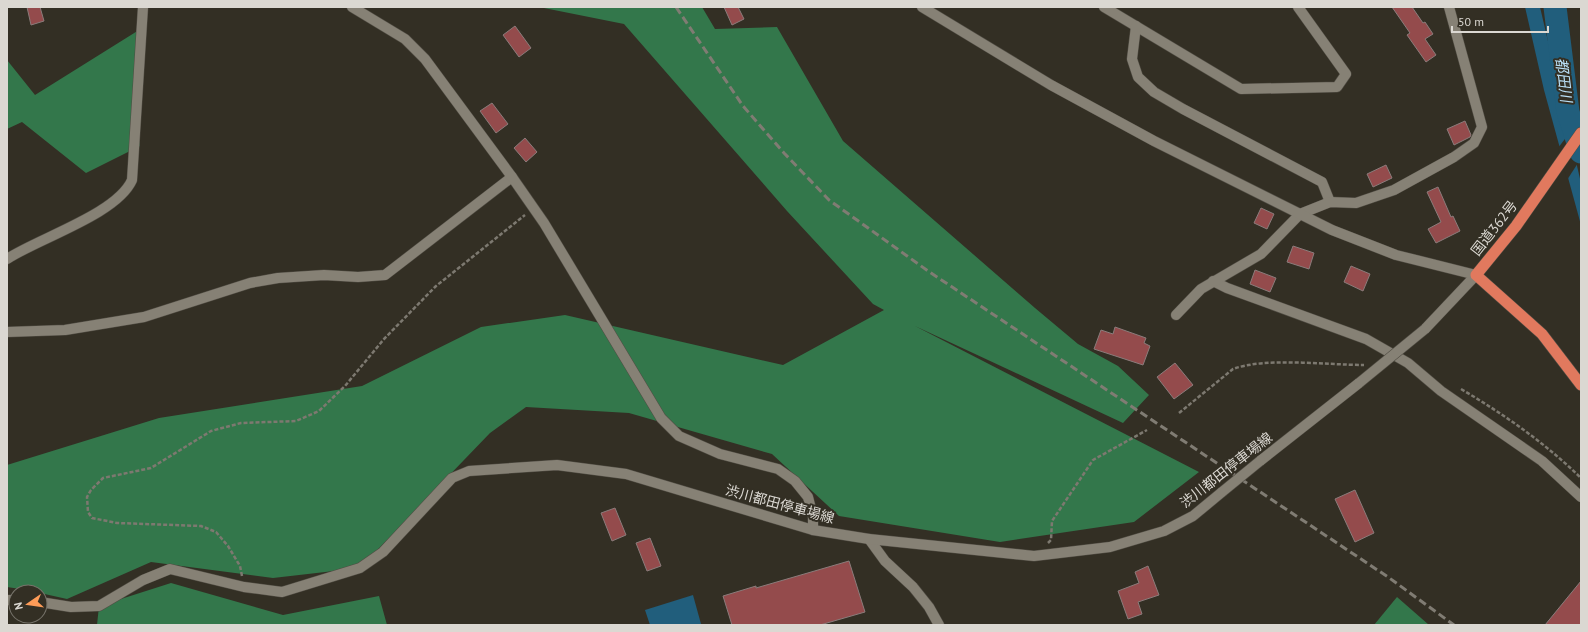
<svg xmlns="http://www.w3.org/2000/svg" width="1588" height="632" viewBox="0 0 1588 632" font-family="'PT Sans','Noto Sans JP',sans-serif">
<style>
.forest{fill:#33774b}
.water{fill:#215e7c}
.pier{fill:#332f24}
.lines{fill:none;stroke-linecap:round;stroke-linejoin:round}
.river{stroke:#215e7c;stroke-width:23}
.building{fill:#944b4c;stroke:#8b7c7b}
.minor-casing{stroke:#514d44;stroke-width:11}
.tertiary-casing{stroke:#514d44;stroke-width:11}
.secondary-casing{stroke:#514d44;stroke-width:11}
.trunk-casing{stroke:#514d44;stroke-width:12}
.path{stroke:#7d7970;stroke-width:2.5;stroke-dasharray:4 2;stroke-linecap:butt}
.minor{stroke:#868175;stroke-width:10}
.tertiary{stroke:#868175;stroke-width:10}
.secondary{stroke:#868175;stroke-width:10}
.trunk{stroke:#e1795e;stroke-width:11}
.rail{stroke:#807c73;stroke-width:3;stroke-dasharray:8 4;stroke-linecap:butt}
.secondary-bridge-casing{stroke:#514d44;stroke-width:11;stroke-linecap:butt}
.secondary-bridge{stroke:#868175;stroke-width:10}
.labels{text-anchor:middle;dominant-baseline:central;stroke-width:4;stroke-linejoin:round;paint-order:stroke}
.street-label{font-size:14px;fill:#dbd8d2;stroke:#332f24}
.water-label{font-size:15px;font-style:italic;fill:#b9dff6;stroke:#332f24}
</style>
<rect width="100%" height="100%" fill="#332f24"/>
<g class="forest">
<polygon points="539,7 702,7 715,29 777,27 843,141 1035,308 1078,344 1118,366 1149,395 1123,423 915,326 1199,472 1134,522 1000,542 839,516 772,454 629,413 526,407 490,433 360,568 273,578 151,562 67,599 40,593 40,592 7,587 7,465 159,418 362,386 481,327 565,315 783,365 884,310 873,304 787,211 624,24"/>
<polygon points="139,30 140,146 86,173 22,122 7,129 7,60 35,95"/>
<polygon points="171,583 283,615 379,596 387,625 97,625 99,606"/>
<polygon points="1397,597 1429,625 1374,625"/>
</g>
<g class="water">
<polygon points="1525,7 1540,7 1581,183 1581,225 1544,90"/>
<polygon points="693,595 701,624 650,625 645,610"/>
</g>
<polygon class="pier" points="1571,131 1578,163 1567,180 1558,148"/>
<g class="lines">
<polyline class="river" points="1555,7 1568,112 1581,152"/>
</g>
<g class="building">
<polygon points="27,7 40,7 44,21 31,25"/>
<polygon points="724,7 738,7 744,19 732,25"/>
<polygon points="1392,7 1412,7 1423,23 1425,22 1433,34 1425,39 1436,55 1426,62 1407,35 1410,33"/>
<polygon points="515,26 531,48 519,57 503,35"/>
<polygon points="492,103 508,124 496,133 480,111"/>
<polygon points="1465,121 1471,135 1470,137 1454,145 1447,129"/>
<polygon points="525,138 537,152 526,162 514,148"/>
<polygon points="1386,165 1392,178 1373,187 1367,174"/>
<polygon points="1438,187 1451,217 1453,216 1460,231 1436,243 1428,229 1441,222 1427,192"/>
<polygon points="1261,208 1274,214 1267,229 1254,223"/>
<polygon points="1293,246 1314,253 1309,269 1287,262"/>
<polygon points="1351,266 1370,274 1363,291 1344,282"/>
<polygon points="1255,270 1276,278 1270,292 1250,284"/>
<polygon points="1115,327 1146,338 1144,343 1150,346 1143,365 1094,349 1101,330 1113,334"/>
<polygon points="1175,363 1193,385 1174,399 1157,377"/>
<polygon points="1355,490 1374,533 1355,542 1335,499"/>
<polygon points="615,508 626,535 612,541 601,513"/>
<polygon points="650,538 661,566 647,571 636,543"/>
<polygon points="849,561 865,612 820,625 732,625 723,596 756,586 756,588"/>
<polygon points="1148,566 1159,595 1138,602 1142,614 1128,619 1118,591 1139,583 1135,572"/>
<polygon points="1581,581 1581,625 1545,625"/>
</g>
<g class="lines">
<defs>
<g id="minor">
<polyline points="1104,7 1241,89 1337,87 1346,74 1298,7"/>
<polyline points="1136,26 1132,59 1138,77 1154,92 1183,109 1322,182 1330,202"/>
<path d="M7 259C39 238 117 214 132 180L143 7"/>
<polyline points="1213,281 1227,288 1366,339 1408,363 1441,391 1542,461 1581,497"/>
<polyline points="1176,315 1201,289 1261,254 1300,214 1330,202 1356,203 1394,190 1454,157 1474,143 1482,127 1449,7"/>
<polyline points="7,332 65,330 144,317 250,283 278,278 324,275 358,277 385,275 512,177"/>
</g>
<g id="tertiary">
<polyline points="352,7 405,39 425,59 512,177 544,223 661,418 679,436 720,454 778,469 795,481 808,497 813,517 813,530"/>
<polyline points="922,7 1051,85 1154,141 1332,230 1396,255 1476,275"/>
<polyline points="869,539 885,561 913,587 929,607 939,625"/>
</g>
<g id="secondary">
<polyline points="1425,329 1476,275"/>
<polyline points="1260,461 1359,383"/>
<polyline points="7,600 16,600"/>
<polyline points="40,602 71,607 99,606 143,580 170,569 244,587 282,592 360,568 383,552 452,478 469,471 557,465 626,474 813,530 869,539 1034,556 1110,547 1164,531 1193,516 1222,492"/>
</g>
<polyline id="trunk" points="1581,133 1516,226 1476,275 1542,334 1581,385"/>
</defs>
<use href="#minor" class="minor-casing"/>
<use href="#tertiary" class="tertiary-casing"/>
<use href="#secondary" class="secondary-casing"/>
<use href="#trunk" class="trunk-casing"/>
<g class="path">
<path d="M1461 389C1505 415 1545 443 1581 478"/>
<path d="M1179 413 1233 369C1265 357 1328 365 1364 365"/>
<polyline points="1048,543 1051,540 1052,521 1093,460 1147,430"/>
<polyline points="242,576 240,566 228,546 216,532 201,526 117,523 92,518 88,512 87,497 91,490 103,478 151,468 211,431 241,423 296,421 319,411 345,386 384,339 436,286 525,215"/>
</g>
<use href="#minor" class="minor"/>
<use href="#tertiary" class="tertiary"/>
<use href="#secondary" class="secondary"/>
<use href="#trunk" class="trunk"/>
<polyline class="rail" points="676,7 743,106 784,153 829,200 928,271 1388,577 1454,625"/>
<defs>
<g id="secondary-bridge">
<polyline points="1359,383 1425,329"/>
<polyline points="1222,492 1260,461"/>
</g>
</defs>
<use href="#secondary-bridge" class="secondary-bridge-casing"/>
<use href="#secondary-bridge" class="secondary-bridge"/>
</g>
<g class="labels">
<g class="street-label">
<text transform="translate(1494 228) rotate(-52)">国道362号</text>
<text transform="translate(1226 470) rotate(-38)">渋川都田停車場線</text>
<text transform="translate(780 504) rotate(15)">渋川都田停車場線</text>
</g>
<g class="water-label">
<text transform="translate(1564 80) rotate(83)">都田川</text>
</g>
</g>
<rect width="1588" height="632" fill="none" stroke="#dbd8d2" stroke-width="16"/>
<g transform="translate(28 604) rotate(257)"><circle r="19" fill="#332f24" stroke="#76736a"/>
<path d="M0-3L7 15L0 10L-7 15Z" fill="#fe9c58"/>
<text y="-6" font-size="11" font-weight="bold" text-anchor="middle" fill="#dbd8d2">N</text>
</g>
<path d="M1452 26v6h96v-6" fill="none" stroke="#dbd8d2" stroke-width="2"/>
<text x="1458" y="26" font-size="12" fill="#dbd8d2" stroke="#332f24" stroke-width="3" paint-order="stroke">50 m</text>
</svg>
